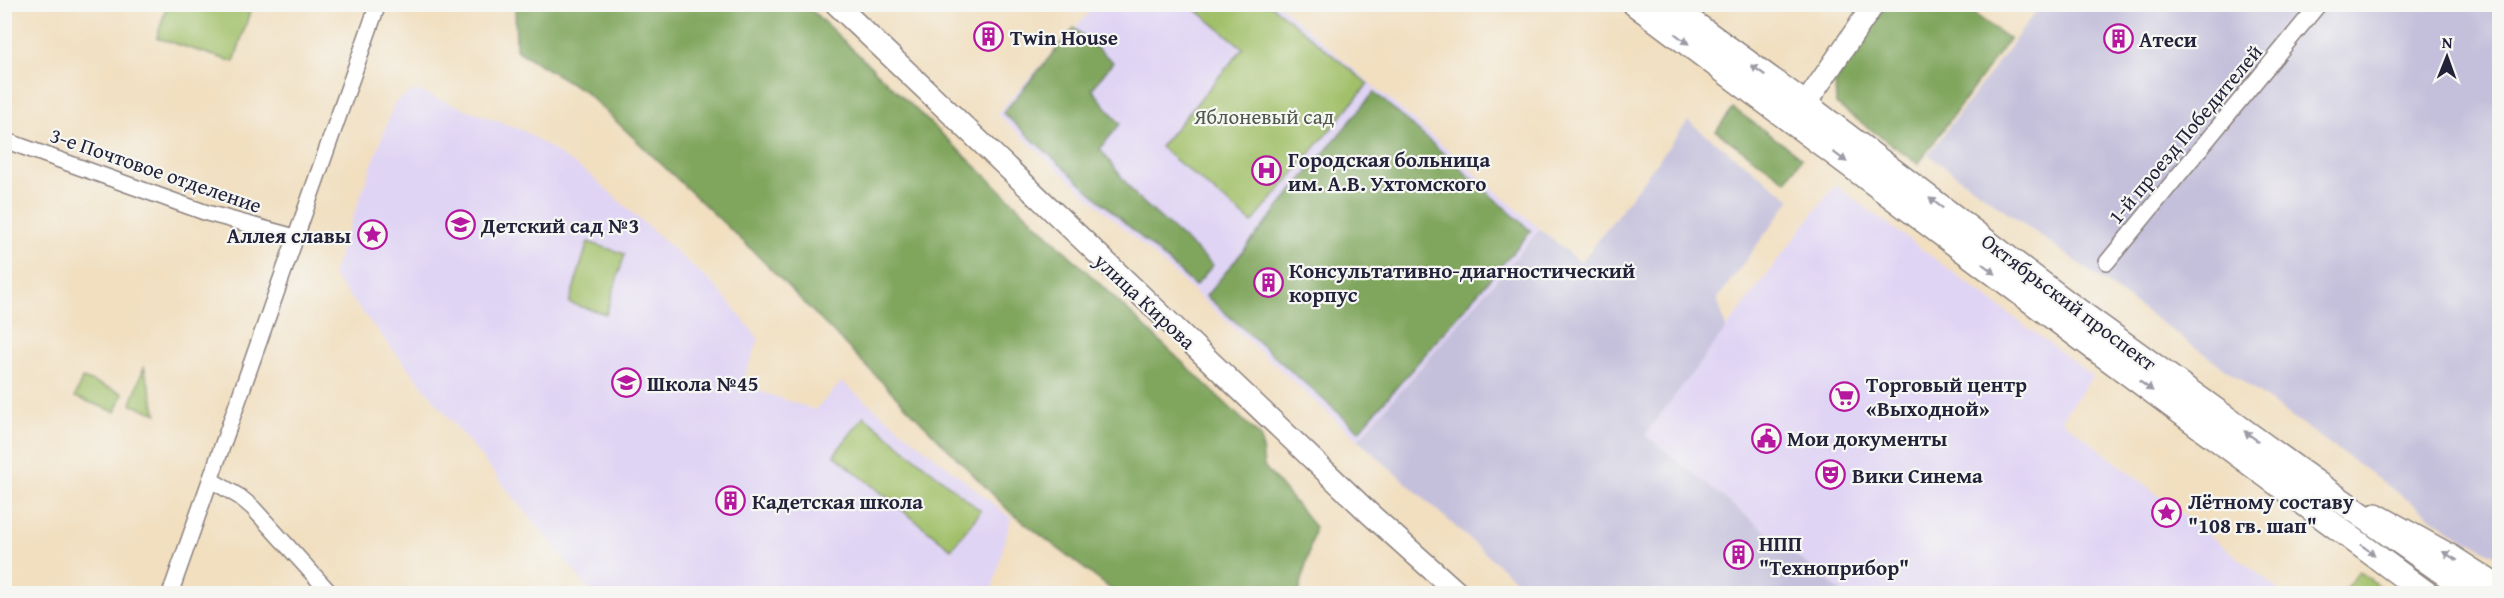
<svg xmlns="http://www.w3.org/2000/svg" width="2504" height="598" viewBox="0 0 2504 598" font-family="'Gentium Book Plus',serif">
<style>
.built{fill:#e0d4f4}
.industrial{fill:#c4c0db}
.green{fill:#a1c069;stroke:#627152;stroke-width:1.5}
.forest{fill:#80a65d;stroke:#51644c;stroke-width:1.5}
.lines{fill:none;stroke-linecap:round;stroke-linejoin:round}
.street-casing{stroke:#8a807e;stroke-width:18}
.secondary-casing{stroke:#8a807e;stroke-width:24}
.primary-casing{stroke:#8a807e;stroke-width:27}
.street{stroke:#fff;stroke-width:15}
.secondary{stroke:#fff;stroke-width:21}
.primary{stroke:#fff;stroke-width:24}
.oneway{fill:#9c9ca7}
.labels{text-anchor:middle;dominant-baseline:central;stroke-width:4.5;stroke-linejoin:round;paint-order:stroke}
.poi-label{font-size:21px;font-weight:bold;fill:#22223b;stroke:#f6f6f2;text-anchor:start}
.park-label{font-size:21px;fill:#4e594b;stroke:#f6f6f2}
.street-label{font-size:21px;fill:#22223b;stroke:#f6f6f2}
</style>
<rect width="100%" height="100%" fill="#f6f6f2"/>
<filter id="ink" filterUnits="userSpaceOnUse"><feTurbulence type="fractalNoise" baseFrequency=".0167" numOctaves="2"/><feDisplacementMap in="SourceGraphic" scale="12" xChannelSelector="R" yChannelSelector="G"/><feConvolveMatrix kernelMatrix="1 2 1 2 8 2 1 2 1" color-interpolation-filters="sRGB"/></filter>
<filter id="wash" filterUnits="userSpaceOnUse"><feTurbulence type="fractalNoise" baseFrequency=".008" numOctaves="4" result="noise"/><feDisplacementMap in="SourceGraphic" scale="24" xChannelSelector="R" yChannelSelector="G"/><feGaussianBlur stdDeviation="1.35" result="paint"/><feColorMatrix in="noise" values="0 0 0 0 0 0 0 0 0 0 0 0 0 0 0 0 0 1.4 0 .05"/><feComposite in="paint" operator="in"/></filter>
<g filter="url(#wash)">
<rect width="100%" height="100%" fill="#f1dfc0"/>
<g class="built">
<polygon points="1096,5 1279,5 1540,229 1358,440 997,114"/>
<polygon points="415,90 524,131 589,174 718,289 759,339 741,385 815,410 842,382 1011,518 991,593 592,593 332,275 395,102"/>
<polygon points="1835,185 2093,376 2061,419 2279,590 2276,594 1843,593 1645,435"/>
</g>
<g class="industrial">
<polygon points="2041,5 2499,5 2499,558 2448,529 1928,155"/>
<polygon points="1688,121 1791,199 1717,299 1726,329 1645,435 1843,593 1530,593 1358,440 1540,229 1581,263"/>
</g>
<g class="green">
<polygon points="167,5 252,5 234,62 157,38"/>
<polygon points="1190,5 1271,5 1368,84 1252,223 1160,147 1243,48"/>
<polygon points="588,242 625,254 606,314 569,303"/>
<polygon points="144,367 157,414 131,404"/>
<polygon points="82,378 123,393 116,412 75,397"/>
<polygon points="864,416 981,511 951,549 834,455"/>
<polygon points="2359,571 2388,593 2342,593"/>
</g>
<g class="forest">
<polygon points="515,5 806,5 1261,437 1264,466 1315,527 1299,593 1116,593 1009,511 751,249 584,91 516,50"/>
<polygon points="1886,5 1962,5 2009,39 1918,164 1836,104 1835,83"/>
<polygon points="1074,28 1113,62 1092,89 1120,124 1100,149 1137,197 1213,265 1195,286 1003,113"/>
<polygon points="1374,92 1531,231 1359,431 1206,296"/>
<polygon points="1733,108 1802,158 1786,181 1716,131"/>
</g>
</g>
<g filter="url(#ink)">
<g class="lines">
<defs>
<g id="street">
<polyline points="4,140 207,213 295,237"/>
<polyline points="2107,262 2319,4"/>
<polyline points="211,480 240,497 253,508 331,594"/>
<polyline points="170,594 378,4"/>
</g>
<g id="secondary">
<polyline points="836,4 1369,513 1459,594"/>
<polyline points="1797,116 1874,4"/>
<polyline points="2376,514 2452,556 2500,587"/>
</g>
<g id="primary">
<polyline points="1635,4 2098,351 2427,594"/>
<polyline points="1667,4 1805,104 2070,305 2298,470 2474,594"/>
</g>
</defs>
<use href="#street" class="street-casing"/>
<use href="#secondary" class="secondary-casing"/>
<use href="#primary" class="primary-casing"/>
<use href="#street" class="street"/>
<use href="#secondary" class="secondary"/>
<use href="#primary" class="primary"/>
</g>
<defs><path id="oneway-solid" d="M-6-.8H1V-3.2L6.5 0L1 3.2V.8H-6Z" transform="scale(1.5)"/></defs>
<g class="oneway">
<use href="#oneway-solid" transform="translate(1682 39) rotate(37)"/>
<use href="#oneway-solid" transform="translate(1758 70) rotate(-144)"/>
<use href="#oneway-solid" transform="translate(1840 157) rotate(37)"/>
<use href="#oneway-solid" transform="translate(1936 203) rotate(-143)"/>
<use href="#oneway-solid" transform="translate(1989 269) rotate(37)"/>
<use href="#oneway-solid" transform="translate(2146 386) rotate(36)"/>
<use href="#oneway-solid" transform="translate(2251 436) rotate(-144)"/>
<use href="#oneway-solid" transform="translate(2368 550) rotate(37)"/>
<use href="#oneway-solid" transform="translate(2450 556) rotate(-149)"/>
</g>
</g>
<defs>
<symbol id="building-ring" viewBox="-11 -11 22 22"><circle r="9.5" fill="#f6f6f2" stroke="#b5179e" stroke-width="1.5"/><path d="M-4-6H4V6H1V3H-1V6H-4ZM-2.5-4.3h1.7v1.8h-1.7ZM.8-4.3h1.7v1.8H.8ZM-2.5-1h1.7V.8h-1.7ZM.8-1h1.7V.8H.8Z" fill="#b5179e"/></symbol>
<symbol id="hospital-ring" viewBox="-11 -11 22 22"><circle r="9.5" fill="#f6f6f2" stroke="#b5179e" stroke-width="1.5"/><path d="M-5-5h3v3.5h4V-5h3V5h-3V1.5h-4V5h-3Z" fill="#b5179e"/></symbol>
<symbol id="school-ring" viewBox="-11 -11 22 22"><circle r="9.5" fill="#f6f6f2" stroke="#b5179e" stroke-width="1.5"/><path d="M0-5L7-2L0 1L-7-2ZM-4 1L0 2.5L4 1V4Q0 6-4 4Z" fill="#b5179e"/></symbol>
<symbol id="sight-ring" viewBox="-11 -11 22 22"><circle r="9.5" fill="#f6f6f2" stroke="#b5179e" stroke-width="1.5"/><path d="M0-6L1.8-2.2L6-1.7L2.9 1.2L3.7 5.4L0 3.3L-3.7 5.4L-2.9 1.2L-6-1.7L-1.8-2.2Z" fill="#b5179e"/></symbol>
<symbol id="supermarket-ring" viewBox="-11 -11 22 22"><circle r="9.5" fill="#f6f6f2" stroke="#b5179e" stroke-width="1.5"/><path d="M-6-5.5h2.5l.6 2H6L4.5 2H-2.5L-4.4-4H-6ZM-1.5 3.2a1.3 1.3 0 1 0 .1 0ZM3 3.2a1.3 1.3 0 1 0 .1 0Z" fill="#b5179e"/></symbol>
<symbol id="civic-ring" viewBox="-11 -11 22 22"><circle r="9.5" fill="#f6f6f2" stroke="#b5179e" stroke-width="1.5"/><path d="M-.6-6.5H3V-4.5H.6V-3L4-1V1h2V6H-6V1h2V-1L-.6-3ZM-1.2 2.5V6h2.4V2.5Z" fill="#b5179e"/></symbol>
<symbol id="theatre-ring" viewBox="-11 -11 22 22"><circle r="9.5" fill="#f6f6f2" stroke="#b5179e" stroke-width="1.5"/><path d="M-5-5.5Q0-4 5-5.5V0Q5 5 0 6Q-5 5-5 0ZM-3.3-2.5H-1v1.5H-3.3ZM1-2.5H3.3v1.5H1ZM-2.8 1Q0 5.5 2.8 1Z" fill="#b5179e"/></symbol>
</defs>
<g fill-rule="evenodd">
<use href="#building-ring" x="972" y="20" width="33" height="33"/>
<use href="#building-ring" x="2102" y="22" width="33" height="33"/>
<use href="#hospital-ring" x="1250" y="154" width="33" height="33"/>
<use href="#school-ring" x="444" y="208" width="33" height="33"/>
<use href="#sight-ring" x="356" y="218" width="33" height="33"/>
<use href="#building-ring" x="1252" y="266" width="33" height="33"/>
<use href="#school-ring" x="610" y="366" width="33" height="33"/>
<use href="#supermarket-ring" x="1828" y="380" width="33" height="33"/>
<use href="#civic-ring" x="1750" y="422" width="33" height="33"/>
<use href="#theatre-ring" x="1814" y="458" width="33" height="33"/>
<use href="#building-ring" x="714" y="484" width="33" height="33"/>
<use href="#sight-ring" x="2150" y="496" width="33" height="33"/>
<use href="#building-ring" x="1722" y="538" width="33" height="33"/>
</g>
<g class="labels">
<g class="poi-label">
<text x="1010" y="37">Twin House</text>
<text x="2139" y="39">Атеси</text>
<text x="1288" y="159">Городская больница<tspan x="1288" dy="24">им. А.В. Ухтомского</tspan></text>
<text x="481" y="225">Детский сад №3</text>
<text x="351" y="235" text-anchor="end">Аллея славы</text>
<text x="1289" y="270">Консультативно-диагностический<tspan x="1289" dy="24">корпус</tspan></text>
<text x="647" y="383">Школа №45</text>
<text x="1866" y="384">Торговый центр<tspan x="1866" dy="24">«Выходной»</tspan></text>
<text x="1787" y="438">Мои документы</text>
<text x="1852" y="475">Вики Синема</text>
<text x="752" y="501">Кадетская школа</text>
<text x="2188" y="501">Лётному составу<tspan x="2188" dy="24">"108 гв. шап"</tspan></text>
<text x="1759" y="543">НПП<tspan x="1759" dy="24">"Техноприбор"</tspan></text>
</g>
<g class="park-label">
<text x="1264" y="116">Яблоневый сад</text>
</g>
<g class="street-label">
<text transform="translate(2185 134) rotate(-50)">1-й проезд Победителей</text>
<text transform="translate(156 170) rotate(19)">3-е Почтовое отделение</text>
<text transform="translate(1145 301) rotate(43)">улица Кирова</text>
<text transform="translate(2069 302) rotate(37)">Октябрьский проспект</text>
</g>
</g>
<rect width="2504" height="598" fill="none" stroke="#f6f6f2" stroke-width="24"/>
<g transform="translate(2447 57) rotate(1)" stroke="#f6f6f2" stroke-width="4.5" paint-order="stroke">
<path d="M0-4.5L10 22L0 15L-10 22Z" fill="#22223b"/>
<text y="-9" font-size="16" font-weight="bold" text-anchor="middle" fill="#22223b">N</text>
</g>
</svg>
